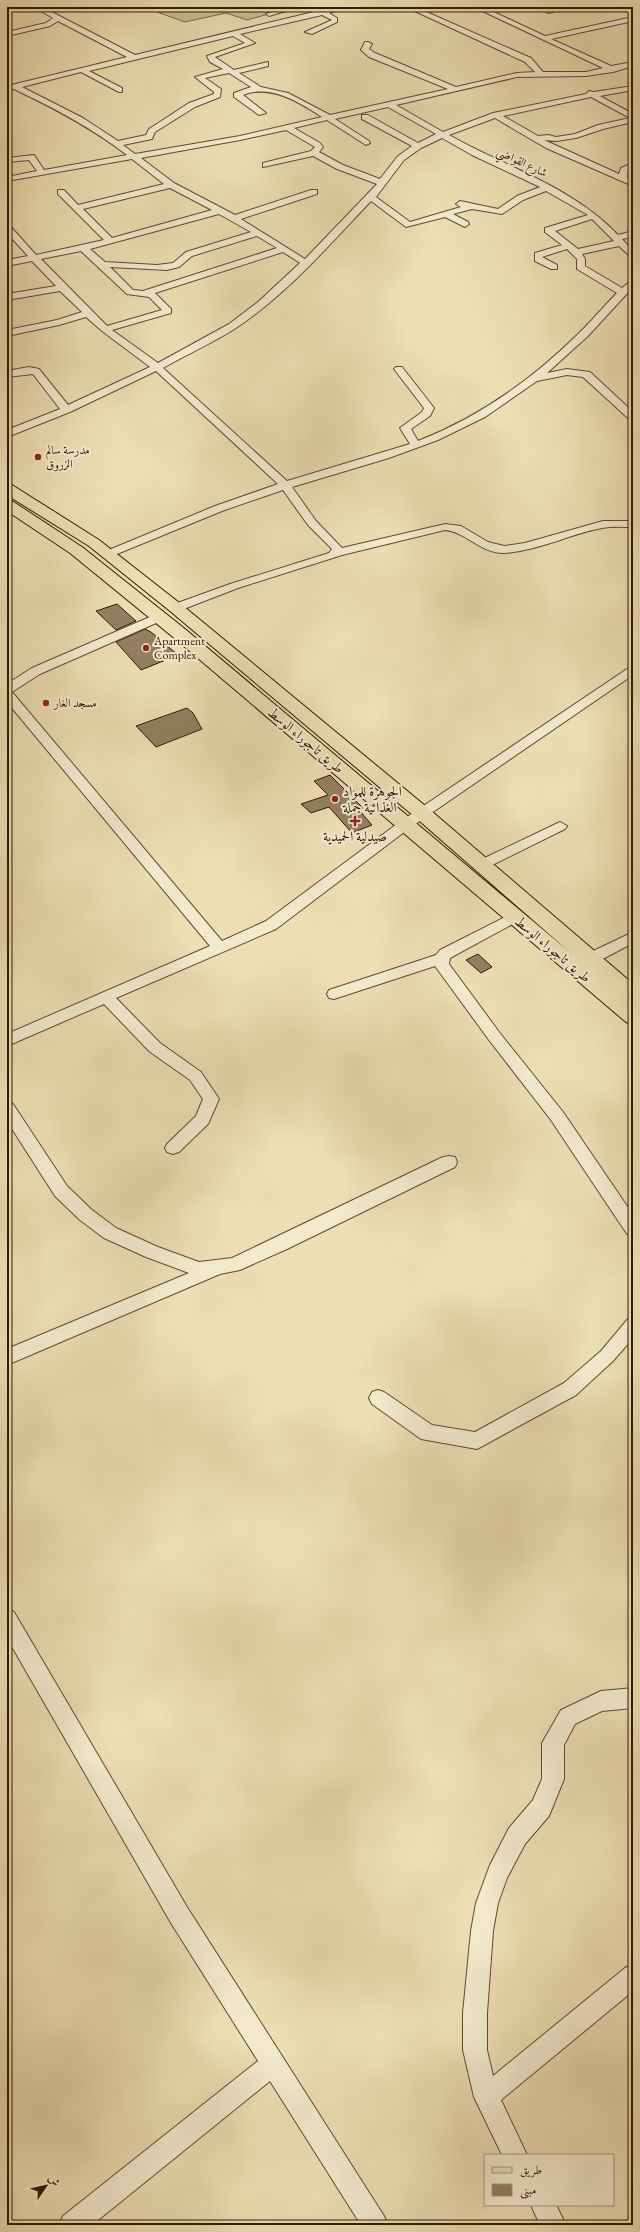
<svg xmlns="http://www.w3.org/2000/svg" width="640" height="2232" viewBox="0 0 640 2232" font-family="'EB Garamond',Amiri,serif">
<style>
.green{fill:#cdbd96;stroke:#7f6b4e}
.building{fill:#937f60;stroke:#311906}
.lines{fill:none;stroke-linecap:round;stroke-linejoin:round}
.minor-casing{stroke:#604a31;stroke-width:2}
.primary-casing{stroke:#311906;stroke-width:2}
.minor{fill:#f3eace;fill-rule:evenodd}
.primary{fill:#eddeb3;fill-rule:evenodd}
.poi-dot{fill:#8f2418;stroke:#f3eace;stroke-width:1.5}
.labels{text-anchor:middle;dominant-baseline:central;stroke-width:4;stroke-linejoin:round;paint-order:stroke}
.far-street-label{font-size:12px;fill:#311906;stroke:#f3eace}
.far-poi-label{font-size:12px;fill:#311906;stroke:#f3eace;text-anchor:start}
.street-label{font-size:14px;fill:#311906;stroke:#f3eace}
.poi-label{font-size:14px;fill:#311906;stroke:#f3eace;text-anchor:start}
</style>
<rect width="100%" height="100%" fill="#eddeb3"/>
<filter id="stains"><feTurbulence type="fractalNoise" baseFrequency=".005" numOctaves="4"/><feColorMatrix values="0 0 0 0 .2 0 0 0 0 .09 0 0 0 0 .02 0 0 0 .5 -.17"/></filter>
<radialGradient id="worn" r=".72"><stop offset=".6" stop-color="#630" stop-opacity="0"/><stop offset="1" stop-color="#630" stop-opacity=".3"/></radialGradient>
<polygon class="green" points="171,7 294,7 247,20 226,13 185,22 157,12"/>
<g class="building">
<polygon points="117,604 136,621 116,630 96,611"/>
<polygon points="145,629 151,632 178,655 141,670 116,642"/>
<polygon points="187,708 193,713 202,729 156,747 136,726"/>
<polygon points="330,775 363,808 359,810 372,825 352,833 329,807 311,813 301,804 328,795 314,781"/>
<polygon points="478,954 492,967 481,973 466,960"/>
</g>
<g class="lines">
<defs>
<g id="minor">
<path d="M34 7H42L135 55 322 10 348 7 329 13 337 18V22L312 34 305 32 332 20 322 15 240 34 255 43 215 57 234 70 268 62V66L239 73 261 87 288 93 330 115 448 89 369 57 361 50 365 42H368L372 44 369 49 375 53 456 87 517 73 535 72 525 62 406 7H415L531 58 543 72H586L603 68 474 7H483L545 36 633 17V21L551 39 611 66 633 62V66L613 72 586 76 517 77 396 105 443 132 493 113 586 94 589 91 594 92 633 86V90L600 96 633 114V122L603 129 576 138 556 141 544 140 619 174 621 168 633 163V168L628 171 627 177 633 180V186L546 148 495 118 449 135C506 167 573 187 618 235L633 231V237L622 239 633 251V259L619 246 582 254 585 259V266L622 288 633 279V287L588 336 547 373 567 369 590 372 633 412V420L629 419 583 377 567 375 537 381 485 417 438 440 389 458 292 487 316 521 342 548 445 524 461 526 488 542 504 546 525 543 603 521H633V527C623 527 612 526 602 528 570 534 538 551 504 553 482 554 466 532 445 530L342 555 238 588 176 612 170 608 172 605 230 584 329 553 332 549 308 525 283 490 222 511 112 556H104L102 554 104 552 215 506 278 484 156 371 70 412 7 437V430L60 409 33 374 7 377V371L29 367 39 369 68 405 150 367 102 331 86 317 59 325 7 336V330L57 320 82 312 60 291 7 300V294L56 286 32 261 7 266V260L28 256 7 233V225L10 226 36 255 104 240 58 194V190H64L78 205 164 184 132 159 7 181V177L37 171 29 160 7 162V158L34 155 44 170 127 155C92 128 54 108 14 89L7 90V86L127 57 58 21 50 26 7 36V32L46 23 53 18ZM233 36 245 43 207 56 210 62 223 69 195 77 214 92V94L189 103 149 129 146 135 118 141 83 118 22 87 81 72 119 92H122V88L89 71ZM229 73 251 87 234 93V97L259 115 266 113 243 95C270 84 299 102 322 117L240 136 135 154 123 145 152 139 155 132 195 107 220 97 221 89 205 78ZM591 97 630 118 598 125 575 134 556 137 548 135 538 136 503 116ZM388 107 436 134 418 143 368 115H362V119L412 146 398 156 380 179 343 165 319 152 323 147 320 143 294 128 327 120 366 145 370 143 369 141 335 119ZM286 130 315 147 311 151 263 163V167L313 156 337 169 377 184 305 259 241 219 317 194V190H311L235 215 174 183 141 158 240 140ZM442 138 472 155 540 187 517 196 498 209 460 201 456 204 461 207 410 222 376 197 404 160 421 148ZM170 188 212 210 112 238 83 209ZM546 191 588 215 545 228V232L562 245 535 253V261L551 269H557V265L542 257 567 249 577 259V269L617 293C603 307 590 323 575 337 530 381 477 418 418 441L411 429 430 416 434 408 402 367H396L394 369 424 408 422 412 400 428 410 444 287 481 163 368C187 354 213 343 236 328 287 294 329 245 371 201L406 227 445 217 465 227 469 224 468 222 453 214 472 209 502 214 523 200ZM219 214 251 232 186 252 173 263 157 265 105 262 90 249ZM592 219 614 241 578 249 555 231ZM257 236 277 248 143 291 133 290 110 267 167 270 179 267 192 256ZM81 251 127 294 149 297 162 310 107 326 41 259ZM283 252 300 263 258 302 229 324 158 363 112 330 171 313V309L155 293Z"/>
<polygon points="288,7 299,7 269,16 266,14"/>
<polygon points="541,7 548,7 553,12 548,13"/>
<polygon points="159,613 163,614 165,617 163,620 40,674 12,692 222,941 266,921 401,821 633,665 633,675 411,827 276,929 116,998 160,1043 201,1072 219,1099 208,1124 179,1152 173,1154 167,1152 165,1148 167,1144 196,1116 203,1099 190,1080 149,1051 104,1004 7,1046 7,1034 210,946 7,702 7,684 32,668"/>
<polygon points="560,822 567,826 565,829 486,868 476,868 474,865 476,862"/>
<polygon points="515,912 520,914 522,917 520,920 450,958 449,964 499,1032 563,1112 633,1215 633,1236 627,1234 551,1120 489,1040 435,966 334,999 329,998 327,994 329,990 436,955 440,950"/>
<polygon points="633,932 633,943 595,963 585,963 583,959 585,955"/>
<polygon points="7,1102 13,1104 67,1186 92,1210 116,1228 158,1247 199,1262 232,1258 443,1157 449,1156 455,1157 457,1162 455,1167 287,1249 240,1270 220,1274 7,1365 7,1349 189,1273 146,1257 104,1238 80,1220 55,1196 7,1121"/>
<polygon points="633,1317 633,1338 613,1361 576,1395 477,1449 421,1439 372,1404 369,1398 372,1392 378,1390 384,1392 432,1425 475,1432 564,1383 601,1351 627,1320"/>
<polygon points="7,1609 14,1612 187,1907 384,2216 388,2225 361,2225 270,2081 92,2225 59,2225 63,2216 258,2061 171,1923 7,1638"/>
<polygon points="633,1688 633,1708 602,1711 575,1724 564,1745 564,1779 549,1816 525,1844 507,1878 498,1903 493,1931 487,2013 487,2050 493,2076 625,1968 633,1964 633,1991 501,2100 527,2155 502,2155 474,2097 463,2050 463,2013 471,1931 476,1903 490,1865 509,1828 533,1800 542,1779 542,1743 561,1710 601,1691"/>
<polygon points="531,2205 556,2205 566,2225 540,2225"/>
</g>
<polygon id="primary" points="7,484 12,485 99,540 182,605 429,809 633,984 633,1003 629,1002 633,1005 633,1025 626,1022 173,637 70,553 7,511 7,499 12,501 82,547 185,629 572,954 415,817 170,611 89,546 7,495"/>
</defs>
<use href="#minor" class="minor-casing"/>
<use href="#primary" class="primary-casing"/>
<use href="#minor" class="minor"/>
<use href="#primary" class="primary"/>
</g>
<g class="poi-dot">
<circle cx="38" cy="457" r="4"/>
<circle cx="146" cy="648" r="4"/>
<circle cx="46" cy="703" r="4"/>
<circle cx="335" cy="799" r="4"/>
<path d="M353 815h4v4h4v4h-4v4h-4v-4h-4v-4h4z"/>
</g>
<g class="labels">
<g class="far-street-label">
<text transform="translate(522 162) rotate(25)">شارع القواضي</text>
</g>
<g class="far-poi-label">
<text x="46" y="450">مدرسة سالم<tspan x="46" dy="14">الزروق</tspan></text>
<text x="154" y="641">Apartment<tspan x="154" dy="14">Complex</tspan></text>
<text x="54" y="703">مسجد الغار</text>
</g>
<g class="street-label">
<text transform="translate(306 740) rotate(40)">طريق تاجوراء الوسط</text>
<text transform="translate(553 949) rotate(40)">طريق تاجوراء الوسط</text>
</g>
<g class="poi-label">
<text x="343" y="791">الجوهرة للمواد<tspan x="343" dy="16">الغذائية جملة</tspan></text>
<text x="355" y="836" text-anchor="middle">صيدلية الحميدية</text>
</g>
</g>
<rect width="640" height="2232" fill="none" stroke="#eddeb3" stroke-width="24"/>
<rect x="8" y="8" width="624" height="2216" fill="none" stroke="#311906" stroke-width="2"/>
<rect x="12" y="12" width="616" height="2208" fill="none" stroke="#311906"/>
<rect x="484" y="2154" width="130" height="52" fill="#f3eace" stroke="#a5967e"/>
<rect x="492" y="2167" width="20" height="6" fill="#eddeb3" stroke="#a5967e"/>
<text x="520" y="2174" font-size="12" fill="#311906">طريق</text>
<rect x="492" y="2184" width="20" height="12" fill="#937f60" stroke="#a5967e"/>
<text x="520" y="2194" font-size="12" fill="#311906">مبنى</text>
<g transform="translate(46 2186) rotate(56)" stroke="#f3eace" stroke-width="3" paint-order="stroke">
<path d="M0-3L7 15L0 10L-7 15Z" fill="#311906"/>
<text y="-6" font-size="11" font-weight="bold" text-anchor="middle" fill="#311906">ش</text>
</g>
<rect width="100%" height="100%" filter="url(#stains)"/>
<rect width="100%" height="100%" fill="url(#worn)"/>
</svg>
